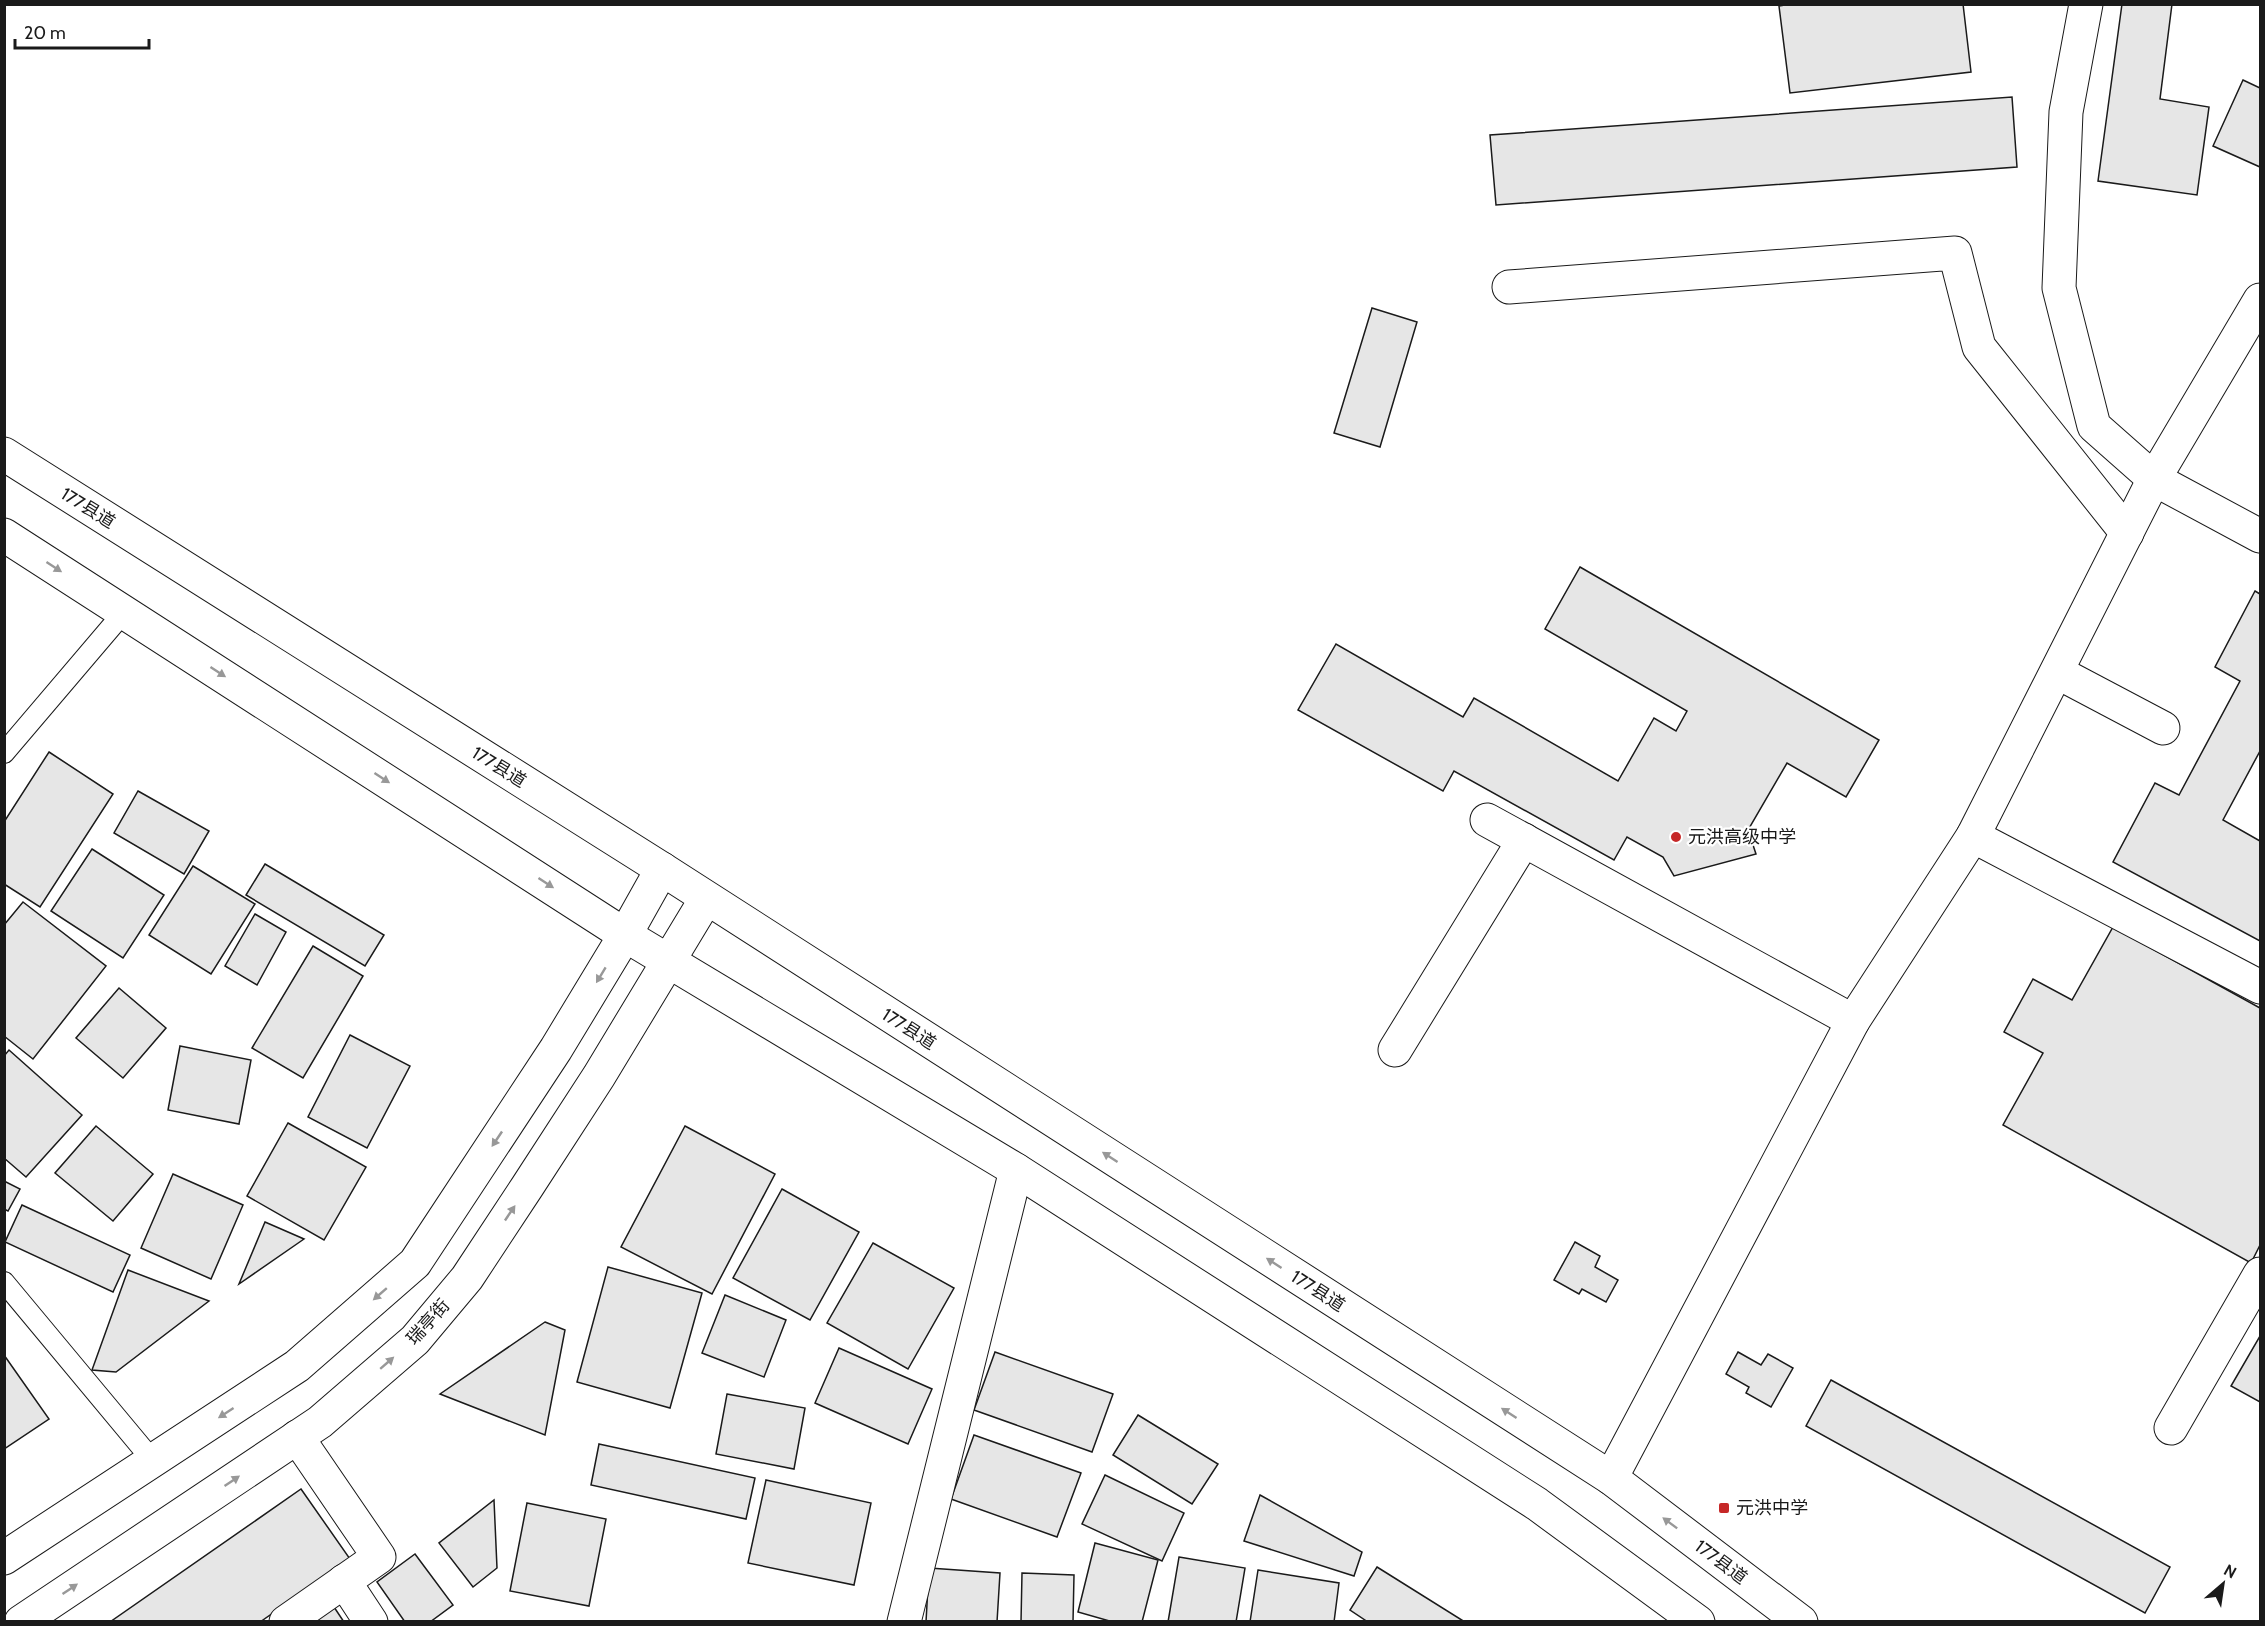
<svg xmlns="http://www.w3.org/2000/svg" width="2265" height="1626" viewBox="0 0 2265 1626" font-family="Cabin,'Noto Sans SC',sans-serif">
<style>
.building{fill:#e6e6e6;stroke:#1a1a1a;stroke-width:1.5}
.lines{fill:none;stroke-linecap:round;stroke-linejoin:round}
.service-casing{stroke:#1a1a1a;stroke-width:22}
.minor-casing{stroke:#1a1a1a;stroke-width:35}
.secondary-casing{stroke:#1a1a1a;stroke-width:35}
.service{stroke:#fff;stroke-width:20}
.minor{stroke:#fff;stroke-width:33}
.secondary{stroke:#fff;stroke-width:33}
.oneway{fill:#989898}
.poi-dot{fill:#c62828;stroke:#fff;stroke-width:2}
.labels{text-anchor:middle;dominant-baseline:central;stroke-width:4.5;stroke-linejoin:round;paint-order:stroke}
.street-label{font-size:18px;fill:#1a1a1a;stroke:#fff}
.poi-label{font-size:18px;fill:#1a1a1a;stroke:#fff;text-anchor:start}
</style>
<rect width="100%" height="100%" fill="#fff"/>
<g class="building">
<polygon points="1791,4 1963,4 1971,72 1790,93 1779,6"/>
<polygon points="2122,4 2172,4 2160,99 2209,107 2197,195 2098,181"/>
<polygon points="2243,80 2260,88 2260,167 2213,146"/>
<polygon points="2012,97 2017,167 1496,205 1490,135"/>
<polygon points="1372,308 1417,322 1380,447 1334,433"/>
<polygon points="1580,567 1879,740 1846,797 1787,763 1748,830 1756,854 1674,876 1663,857 1627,837 1614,860 1454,771 1443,791 1298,710 1336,644 1463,717 1474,698 1618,781 1654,718 1676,731 1687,711 1545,629"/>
<polygon points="2255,591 2260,594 2260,751 2223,820 2260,841 2260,941 2113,862 2155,783 2179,795 2240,681 2215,667"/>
<polygon points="49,752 113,794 40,907 4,884 4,822"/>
<polygon points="138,791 209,831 184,874 114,833"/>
<polygon points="92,849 164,895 123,958 51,911"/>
<polygon points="265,864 384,935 365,966 246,895"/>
<polygon points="193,866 255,904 211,974 149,935"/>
<polygon points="23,902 106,966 33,1059 4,1036 4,925"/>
<polygon points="255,914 286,932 257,985 225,966"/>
<polygon points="2113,927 2260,1008 2260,1245 2251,1263 2003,1125 2043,1053 2004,1032 2033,979 2072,1000"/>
<polygon points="313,946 363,976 303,1078 252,1048"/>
<polygon points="119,988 166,1028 123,1078 76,1038"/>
<polygon points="350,1035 410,1066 367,1148 308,1117"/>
<polygon points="180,1046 251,1060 239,1124 168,1110"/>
<polygon points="9,1050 82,1115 26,1177 4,1158 4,1056"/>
<polygon points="288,1123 366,1167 324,1240 247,1196"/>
<polygon points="96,1126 153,1174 113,1221 55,1173"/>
<polygon points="685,1126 775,1174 712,1294 621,1247"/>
<polygon points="173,1174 243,1205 211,1279 141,1248"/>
<polygon points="4,1181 20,1189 8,1211 4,1209"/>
<polygon points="782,1189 859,1232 810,1320 733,1278"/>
<polygon points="22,1205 130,1255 113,1292 5,1242"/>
<polygon points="265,1222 304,1239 239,1284"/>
<polygon points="1575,1242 1600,1256 1595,1267 1618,1280 1606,1302 1582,1289 1579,1294 1554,1280"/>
<polygon points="873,1243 954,1288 908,1369 827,1323"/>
<polygon points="608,1267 702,1293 670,1408 577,1382"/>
<polygon points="128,1270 209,1301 116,1372 92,1370"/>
<polygon points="725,1295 786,1320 764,1377 702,1353"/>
<polygon points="545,1322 565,1330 545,1435 440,1394"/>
<polygon points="2260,1336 2260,1402 2231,1386"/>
<polygon points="839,1348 932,1389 908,1444 815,1403"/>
<polygon points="995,1352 1113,1394 1092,1452 974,1410"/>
<polygon points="1738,1352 1761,1365 1768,1354 1793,1368 1771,1407 1746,1393 1749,1387 1726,1374"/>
<polygon points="4,1355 49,1419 4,1449"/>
<polygon points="1831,1380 2170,1567 2145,1613 1806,1426"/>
<polygon points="727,1394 805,1408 794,1469 716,1454"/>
<polygon points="1138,1415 1218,1464 1192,1504 1113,1455"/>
<polygon points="974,1435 1081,1473 1057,1537 951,1499"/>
<polygon points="599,1444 755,1478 746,1519 591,1485"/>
<polygon points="1105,1475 1184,1513 1162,1561 1082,1524"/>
<polygon points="766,1480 871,1503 854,1585 748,1563"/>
<polygon points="301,1489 350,1559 260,1622 110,1622"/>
<polygon points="1260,1495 1362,1552 1354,1576 1244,1541"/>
<polygon points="494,1500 497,1568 473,1587 439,1543"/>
<polygon points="527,1503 606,1519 589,1606 510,1591"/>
<polygon points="1095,1543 1158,1560 1142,1622 1113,1622 1078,1612"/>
<polygon points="415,1554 453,1605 430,1622 405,1622 377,1582"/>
<polygon points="1179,1557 1245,1568 1236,1622 1168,1622"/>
<polygon points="1377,1567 1465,1622 1368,1622 1350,1610"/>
<polygon points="929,1568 1000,1573 997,1622 926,1622"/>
<polygon points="1258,1570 1339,1583 1334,1622 1250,1622"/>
<polygon points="1022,1573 1074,1575 1073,1622 1021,1622"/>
<polygon points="334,1607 344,1622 314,1622"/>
</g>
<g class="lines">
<defs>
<g id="service">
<polyline points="4,753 124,612"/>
<polyline points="4,1282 153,1461"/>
</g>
<g id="minor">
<polyline points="2086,4 2066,112 2059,288 2094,426 2154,479 2260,536"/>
<polyline points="1509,287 1955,253 1979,347 2127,533"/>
<polyline points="2057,672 2163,728"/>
<polyline points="1487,820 1853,1021"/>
<polyline points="1973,836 2260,987"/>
<polyline points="1395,1050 1524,840"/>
<polyline points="2171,1428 2260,1274"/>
<polyline points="1611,1478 1853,1021 1973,836 2154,479 2260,300"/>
<polyline points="344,1581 371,1622"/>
<polyline points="286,1622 379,1557 297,1437"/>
<polyline points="904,1622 1016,1170"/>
</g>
<g id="secondary">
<polyline points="4,454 662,869 1611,1478 1801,1622"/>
<polyline points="4,535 625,935 1016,1170 1537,1504 1698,1622"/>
<polyline points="4,1558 297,1366 415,1263 556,1049 625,935 662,869"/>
<polyline points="21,1622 320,1422 415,1340 467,1278 527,1187 599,1076 706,899"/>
</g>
</defs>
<use href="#service" class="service-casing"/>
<use href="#minor" class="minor-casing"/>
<use href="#secondary" class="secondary-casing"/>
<use href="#service" class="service"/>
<use href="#minor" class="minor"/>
<use href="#secondary" class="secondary"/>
</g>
<defs><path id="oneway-solid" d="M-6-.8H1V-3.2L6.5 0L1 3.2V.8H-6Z" transform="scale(1.5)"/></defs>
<g class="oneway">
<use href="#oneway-solid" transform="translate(54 567) rotate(33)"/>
<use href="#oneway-solid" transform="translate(218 672) rotate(33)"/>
<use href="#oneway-solid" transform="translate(382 778) rotate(33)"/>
<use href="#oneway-solid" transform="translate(546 883) rotate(33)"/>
<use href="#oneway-solid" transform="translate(601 975) rotate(121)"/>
<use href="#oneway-solid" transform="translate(497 1139) rotate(124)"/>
<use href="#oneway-solid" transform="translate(1110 1157) rotate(-147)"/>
<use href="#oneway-solid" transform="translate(510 1213) rotate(-56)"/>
<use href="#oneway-solid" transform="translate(1274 1263) rotate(-147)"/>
<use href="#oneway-solid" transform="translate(380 1294) rotate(139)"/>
<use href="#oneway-solid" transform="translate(387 1363) rotate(-41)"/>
<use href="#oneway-solid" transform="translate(226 1413) rotate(147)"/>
<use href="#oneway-solid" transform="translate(1509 1413) rotate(-147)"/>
<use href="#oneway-solid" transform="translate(232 1481) rotate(-34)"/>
<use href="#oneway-solid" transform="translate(1670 1523) rotate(-143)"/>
<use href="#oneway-solid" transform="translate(70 1589) rotate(-34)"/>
</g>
<g class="poi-dot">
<circle cx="1676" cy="837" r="6"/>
<rect x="1718" y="1502" width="12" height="12" rx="3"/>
</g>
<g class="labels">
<g class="street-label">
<text transform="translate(88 508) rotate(32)">177县道</text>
<text transform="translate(499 767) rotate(32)">177县道</text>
<text transform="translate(909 1029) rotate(33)">177县道</text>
<text transform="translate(1318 1291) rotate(33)">177县道</text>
<text transform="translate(428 1322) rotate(-48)">瑞亭街</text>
<text transform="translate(1721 1562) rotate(37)">177县道</text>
</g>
<g class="poi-label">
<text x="1688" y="837">元洪高级中学</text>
<text x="1736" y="1508">元洪中学</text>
</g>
</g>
<rect width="2265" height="1626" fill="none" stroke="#1a1a1a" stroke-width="12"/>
<g transform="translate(2223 1584) rotate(29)" stroke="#ffffff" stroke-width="4.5" paint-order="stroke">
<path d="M0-4.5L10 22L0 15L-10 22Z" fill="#1a1a1a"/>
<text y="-9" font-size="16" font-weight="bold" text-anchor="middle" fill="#1a1a1a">N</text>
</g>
<path d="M15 39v9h134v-9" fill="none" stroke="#1a1a1a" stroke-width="3"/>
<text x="24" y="39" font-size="18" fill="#1a1a1a" stroke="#ffffff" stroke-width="4.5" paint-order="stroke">20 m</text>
</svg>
